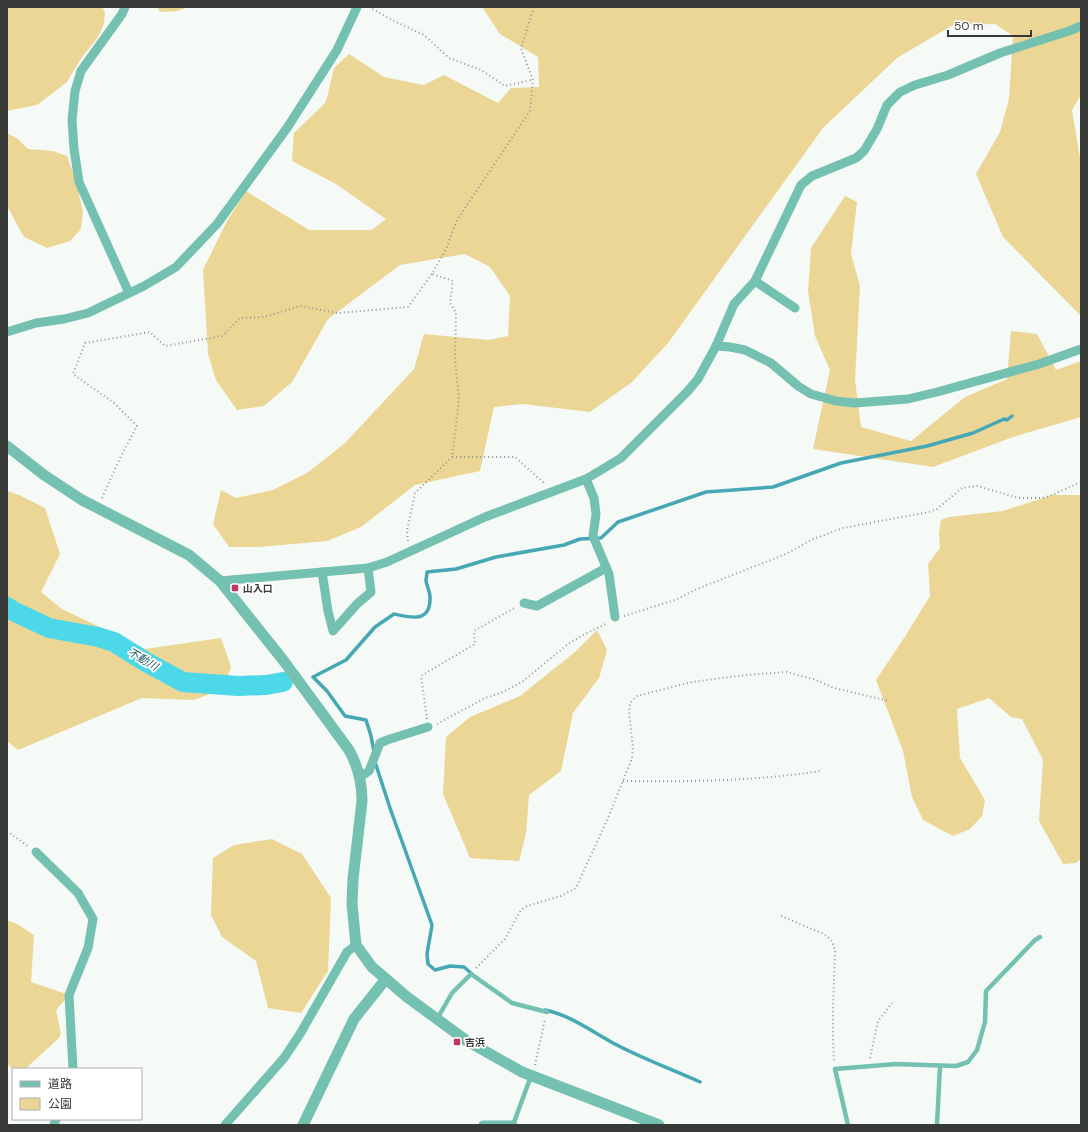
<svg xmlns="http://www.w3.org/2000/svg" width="1088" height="1132" viewBox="0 0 1088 1132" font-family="'DM Sans','Noto Sans JP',sans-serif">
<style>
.green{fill:#ebd696}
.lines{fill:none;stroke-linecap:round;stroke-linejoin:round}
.stream{stroke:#46a8b4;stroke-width:3.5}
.river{stroke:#4dd8ea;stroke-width:20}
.path{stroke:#949794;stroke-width:2;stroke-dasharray:1 3;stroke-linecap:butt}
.service{stroke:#74c1b1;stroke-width:4.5}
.minor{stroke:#74c1b1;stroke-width:9}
.tertiary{stroke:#74c1b1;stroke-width:11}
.poi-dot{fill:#c23461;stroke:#fff;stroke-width:1.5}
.labels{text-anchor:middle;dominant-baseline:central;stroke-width:3.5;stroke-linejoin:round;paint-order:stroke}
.poi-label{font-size:10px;font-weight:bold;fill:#373937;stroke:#fff;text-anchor:start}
.water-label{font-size:11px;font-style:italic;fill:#1e5860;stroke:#fff}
</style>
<rect width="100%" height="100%" fill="#f5faf6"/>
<g class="green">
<polygon points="7,7 102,7 105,12 104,24 98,37 82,57 67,82 37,105 7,111"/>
<polygon points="157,7 188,7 178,11 160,12"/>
<polygon points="482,7 1081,7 1081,95 1072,110 1081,164 1081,323 1080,315 1003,237 976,174 1000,132 1009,99 1013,36 995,24 953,25 897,58 823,128 668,343 632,382 590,412 523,404 494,407 480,471 415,485 361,527 327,541 259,547 229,547 213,524 221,490 236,498 273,490 307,473 344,444 414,369 424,334 489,340 508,336 510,296 490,267 465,254 400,265 328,319 292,382 264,406 237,410 216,380 208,354 203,270 227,221 246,191 309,230 372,230 386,219 336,184 292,161 294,133 326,102 334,68 349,54 384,77 424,85 444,75 498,103 511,88 539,87 538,57 500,34"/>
<polygon points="7,133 18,139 28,149 53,151 67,156 76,181 83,212 81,229 70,241 47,248 24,237 7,206"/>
<polygon points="845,196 857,202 851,254 860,286 855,380 861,427 911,441 965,397 1007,379 1011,331 1037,334 1056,370 1081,361 1081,417 1013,437 933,467 813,449 830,370 815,336 808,291 811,248"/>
<polygon points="7,491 19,495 45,508 60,554 41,592 62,609 145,649 221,638 231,667 223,689 194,700 142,698 18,750 7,741"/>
<polygon points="1052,495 1081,495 1081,859 1076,863 1063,864 1039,821 1043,760 1022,719 1011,717 989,698 957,709 960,758 985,800 982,816 970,829 953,836 923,820 912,797 903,751 876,680 906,635 930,596 928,564 940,548 939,533 941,520 949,517 1003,511"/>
<polygon points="597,630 607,650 599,678 573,713 561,771 529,795 526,834 519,861 470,858 443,794 446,737 470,717 520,696 575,652"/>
<polygon points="272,839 302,854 331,898 328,971 301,1013 268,1008 256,961 222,937 211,915 213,858 234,845"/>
<polygon points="7,920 17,924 34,935 31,982 69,995 56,1010 61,1034 58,1039 25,1069 13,1070 7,1063"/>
</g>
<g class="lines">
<g class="stream">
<path d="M374 752 371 736 366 720 345 716 327 691 313 677 346 660 375 627 394 614C411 618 431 623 430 597 430 592 427 586 426 581 426 578 427 575 427 572L456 569 496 557 564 545 580 539 601 538 618 522 706 492 773 487 841 463 927 446 973 433 1004 419 1007 420 1012 416"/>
<polyline points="375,762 390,808 432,925 427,954 428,964 435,970 450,966 464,967 472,974"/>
<path d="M545 1010C570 1015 591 1031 613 1043 641 1058 671 1069 700 1082"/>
</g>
<polyline class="river" points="7,607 13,611 49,628 98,637 114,642 146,662 183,682 238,686 266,685 283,682"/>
<g class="path">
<polyline points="369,7 392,20 424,35 449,58 481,70 505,86 532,80"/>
<polyline points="534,7 521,48 533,80 530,111 457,220 446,249 432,274 453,281 450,303 456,313 455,360 459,400 452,457 515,457 545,484"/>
<polyline points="102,498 121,456 137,426 114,403 73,374 85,343 150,332 165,346 222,336 240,318 264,317 301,306 337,313 408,307 432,274"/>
<polyline points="408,541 407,531 415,493 452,457"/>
<polyline points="624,616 675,600 697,589 786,554 813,539 843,528 929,512 937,509 962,488 977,486 1019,498 1042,498 1050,496 1081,482"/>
<polyline points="427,719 421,676 475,644 474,631 516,607"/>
<polyline points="437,724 485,698 501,693 522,682 568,644 583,635 608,623"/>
<path d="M623 781C689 782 755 781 821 771"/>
<polyline points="7,831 29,847"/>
<polyline points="781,916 824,934 832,941 835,950 833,1008 833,1039 834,1062"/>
<polyline points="476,968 505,939 521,910 527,906 561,896 576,888 608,818 632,758 633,748 629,712 630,703 637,696 692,682 746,675 787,672 816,680 834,688 889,701"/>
<polyline points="870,1058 878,1021 892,1003"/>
<polyline points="535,1065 545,1019"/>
</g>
<g class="service">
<polyline points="437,1019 452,993 471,974 512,1003 547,1012"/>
<polyline points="513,1125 531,1076"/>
<polyline points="848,1125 835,1069 896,1064 956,1066 968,1062 977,1050 985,1022 986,991 1035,940 1040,937"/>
<polyline points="937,1125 940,1066"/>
</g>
<g class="minor">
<polyline points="125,7 122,14 81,71 75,91 72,120 74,149 79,182 129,293"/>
<polyline points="755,281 795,308"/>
<polyline points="7,332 36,323 64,319 88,313 144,286 176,267 217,224 287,128 337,50 357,7"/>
<polyline points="716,346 730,347 745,350 771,363 798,386 811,394 836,401 854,403 908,399 937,392 1039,364 1081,349"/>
<polyline points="586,479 594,498 596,514 593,536 609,574 615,617"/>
<polyline points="322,572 328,611 333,631 357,604 371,592 368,568"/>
<polyline points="220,581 368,568 387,562 485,517 586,479 621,458 687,392 698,379 716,346 734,304 755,281 801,185 812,176 856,158 864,151 877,129 887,105 900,92 915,85 948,75 1000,53 1069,31 1081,26"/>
<polyline points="524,603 537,606 606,568"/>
<polyline points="360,777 369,771 380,743 387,740 428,727"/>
<polyline points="36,852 78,893 93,919 88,948 69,995 73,1069"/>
<polyline points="54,1125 56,1119"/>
<polyline points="225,1125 284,1058 300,1034 347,952 356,945"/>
<polyline points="483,1125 513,1125"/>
</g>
<g class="tertiary">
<path d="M7 446 44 475 82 500 189 555 220 581 283 660 349 750C358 766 362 782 362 801L353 879 352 904 356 945 372 967 407 997 467 1041 522 1072 659 1125"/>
<polyline points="303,1125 354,1019 385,980"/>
</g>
</g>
<g class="poi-dot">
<rect x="231" y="584" width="8" height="8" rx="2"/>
<rect x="453" y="1038" width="8" height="8" rx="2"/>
</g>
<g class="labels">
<g class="poi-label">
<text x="243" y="588">山入口</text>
<text x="465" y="1042">吉浜</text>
</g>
<g class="water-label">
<text transform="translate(143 659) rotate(30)">不動川</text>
</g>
</g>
<rect width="1088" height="1132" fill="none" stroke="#373937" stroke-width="16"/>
<rect x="12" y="1068" width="130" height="52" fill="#ffffff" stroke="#afb0af"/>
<rect x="20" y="1081" width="20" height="6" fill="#74c1b1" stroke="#afb0af"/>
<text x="48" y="1088" font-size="12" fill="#373937">道路</text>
<rect x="20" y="1098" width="20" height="12" fill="#ebd696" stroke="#afb0af"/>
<text x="48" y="1108" font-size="12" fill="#373937">公園</text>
<path d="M948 30v6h83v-6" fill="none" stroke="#373937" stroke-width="2"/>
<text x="954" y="30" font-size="12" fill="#373937" stroke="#ffffff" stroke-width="3" paint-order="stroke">50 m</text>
</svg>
